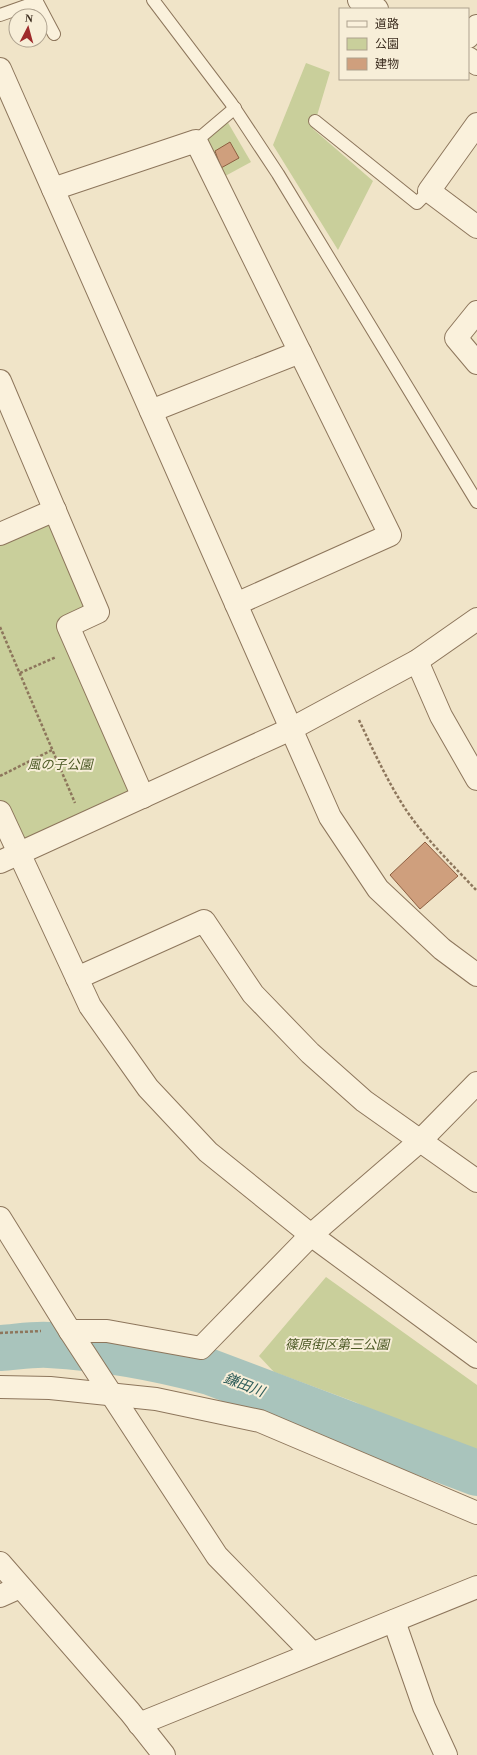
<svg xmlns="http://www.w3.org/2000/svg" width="477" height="1755" viewBox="0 0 477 1755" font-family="'Times New Roman','Noto Sans JP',serif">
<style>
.green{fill:#c9cf9b}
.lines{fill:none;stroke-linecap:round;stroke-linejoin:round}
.river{stroke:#a9c4bc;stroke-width:46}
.building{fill:#cf9f7d;stroke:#8d5f41}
.service-casing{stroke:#8d765c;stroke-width:14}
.minor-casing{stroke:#8d765c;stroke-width:24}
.path{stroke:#8d765c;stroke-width:2.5;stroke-dasharray:3 2;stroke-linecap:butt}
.service{stroke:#faf1dc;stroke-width:12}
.minor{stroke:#faf1dc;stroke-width:22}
.labels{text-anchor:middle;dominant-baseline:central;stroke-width:4;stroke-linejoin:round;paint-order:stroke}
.park-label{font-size:13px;font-style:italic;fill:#4d5a26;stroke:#f7eed8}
.water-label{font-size:14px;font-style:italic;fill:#2f5d5a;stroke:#f7eed8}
</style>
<rect width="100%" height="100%" fill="#f0e4c8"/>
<g class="green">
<polygon points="306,63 330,72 313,129 373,181 338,250 273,145"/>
<polygon points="227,121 251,162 216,181 202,145"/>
<polygon points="47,514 86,606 64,624 136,794 21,847 0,800 0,538"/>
<polygon points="326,1277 477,1385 477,1457 448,1447 419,1431 393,1421 355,1402 274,1372 259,1356"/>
</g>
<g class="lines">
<path class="river" d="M0 1348C16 1347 33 1344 49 1345 103 1348 158 1358 210 1372L477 1473"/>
</g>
<g class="building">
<polygon points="230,142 239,158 221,168 215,151"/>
<polygon points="425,842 458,876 420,909 390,875"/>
</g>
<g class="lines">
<defs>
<g id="service">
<polyline points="36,0 54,34"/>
<polyline points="153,0 231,103 278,174 477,502"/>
<polyline points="0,15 37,2"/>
<polyline points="315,121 417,203 429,191"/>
<polyline points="196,141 235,108"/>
</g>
<g id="minor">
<polyline points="359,0 377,9"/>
<polyline points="468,37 477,26"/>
<polyline points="468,58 477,64"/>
<polyline points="0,69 330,817 378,889 442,949 477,975"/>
<polyline points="477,124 429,191 477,227"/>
<polyline points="53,189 196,141 390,535 236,604"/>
<polyline points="477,312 456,338 477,363"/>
<polyline points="0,381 98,612 68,626 143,797"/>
<polyline points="151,411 300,352"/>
<polyline points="0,534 55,510"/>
<polyline points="417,661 441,716 477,779"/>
<polyline points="0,812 90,1006 148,1088 208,1152 311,1235 477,1357"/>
<polyline points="0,862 291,729 417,661 477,619"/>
<polyline points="77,978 204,921 253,994 310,1053 364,1101 477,1181"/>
<polyline points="0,1218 70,1331 217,1556 312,1653"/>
<polyline points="70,1331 107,1331 201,1348 311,1235 421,1140 477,1083"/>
<polyline points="0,1387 50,1388 156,1399 260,1421 477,1513"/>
<polyline points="0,1563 130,1712 164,1755"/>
<polyline points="0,1596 20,1587"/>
<polyline points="394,1621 424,1707 446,1755"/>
<polyline points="139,1724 477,1587"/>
</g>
</defs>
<use href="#service" class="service-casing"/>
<use href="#minor" class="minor-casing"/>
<g class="path">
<polyline points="0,627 75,803"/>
<polyline points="20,673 56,657"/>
<path d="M359 720C372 748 385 776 401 802 421 835 451 863 477 891"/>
<polyline points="0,776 52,750"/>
<polyline points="0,1333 41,1331"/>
</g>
<use href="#service" class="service"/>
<use href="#minor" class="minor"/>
</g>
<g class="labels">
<g class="park-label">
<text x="60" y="764">風の子公園</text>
<text x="337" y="1344">篠原街区第三公園</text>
</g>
<g class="water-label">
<text transform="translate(244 1385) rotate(21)">鎌田川</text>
</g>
</g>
<rect x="339" y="8" width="130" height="72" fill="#f7eed8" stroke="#ada18e"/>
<rect x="347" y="21" width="20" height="6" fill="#faf1dc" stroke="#ada18e"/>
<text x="375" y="28" font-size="12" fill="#3d2e20">道路</text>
<rect x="347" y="38" width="20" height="12" fill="#c9cf9b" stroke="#ada18e"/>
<text x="375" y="48" font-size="12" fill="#3d2e20">公園</text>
<rect x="347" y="58" width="20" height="12" fill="#cf9f7d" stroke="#ada18e"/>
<text x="375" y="68" font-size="12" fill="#3d2e20">建物</text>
<g transform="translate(28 28) rotate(6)"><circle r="19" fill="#f7eed8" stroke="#ada18e"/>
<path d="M0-3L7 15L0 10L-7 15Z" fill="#9e2a2b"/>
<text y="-6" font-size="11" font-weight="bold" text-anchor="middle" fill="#3d2e20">N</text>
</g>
</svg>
